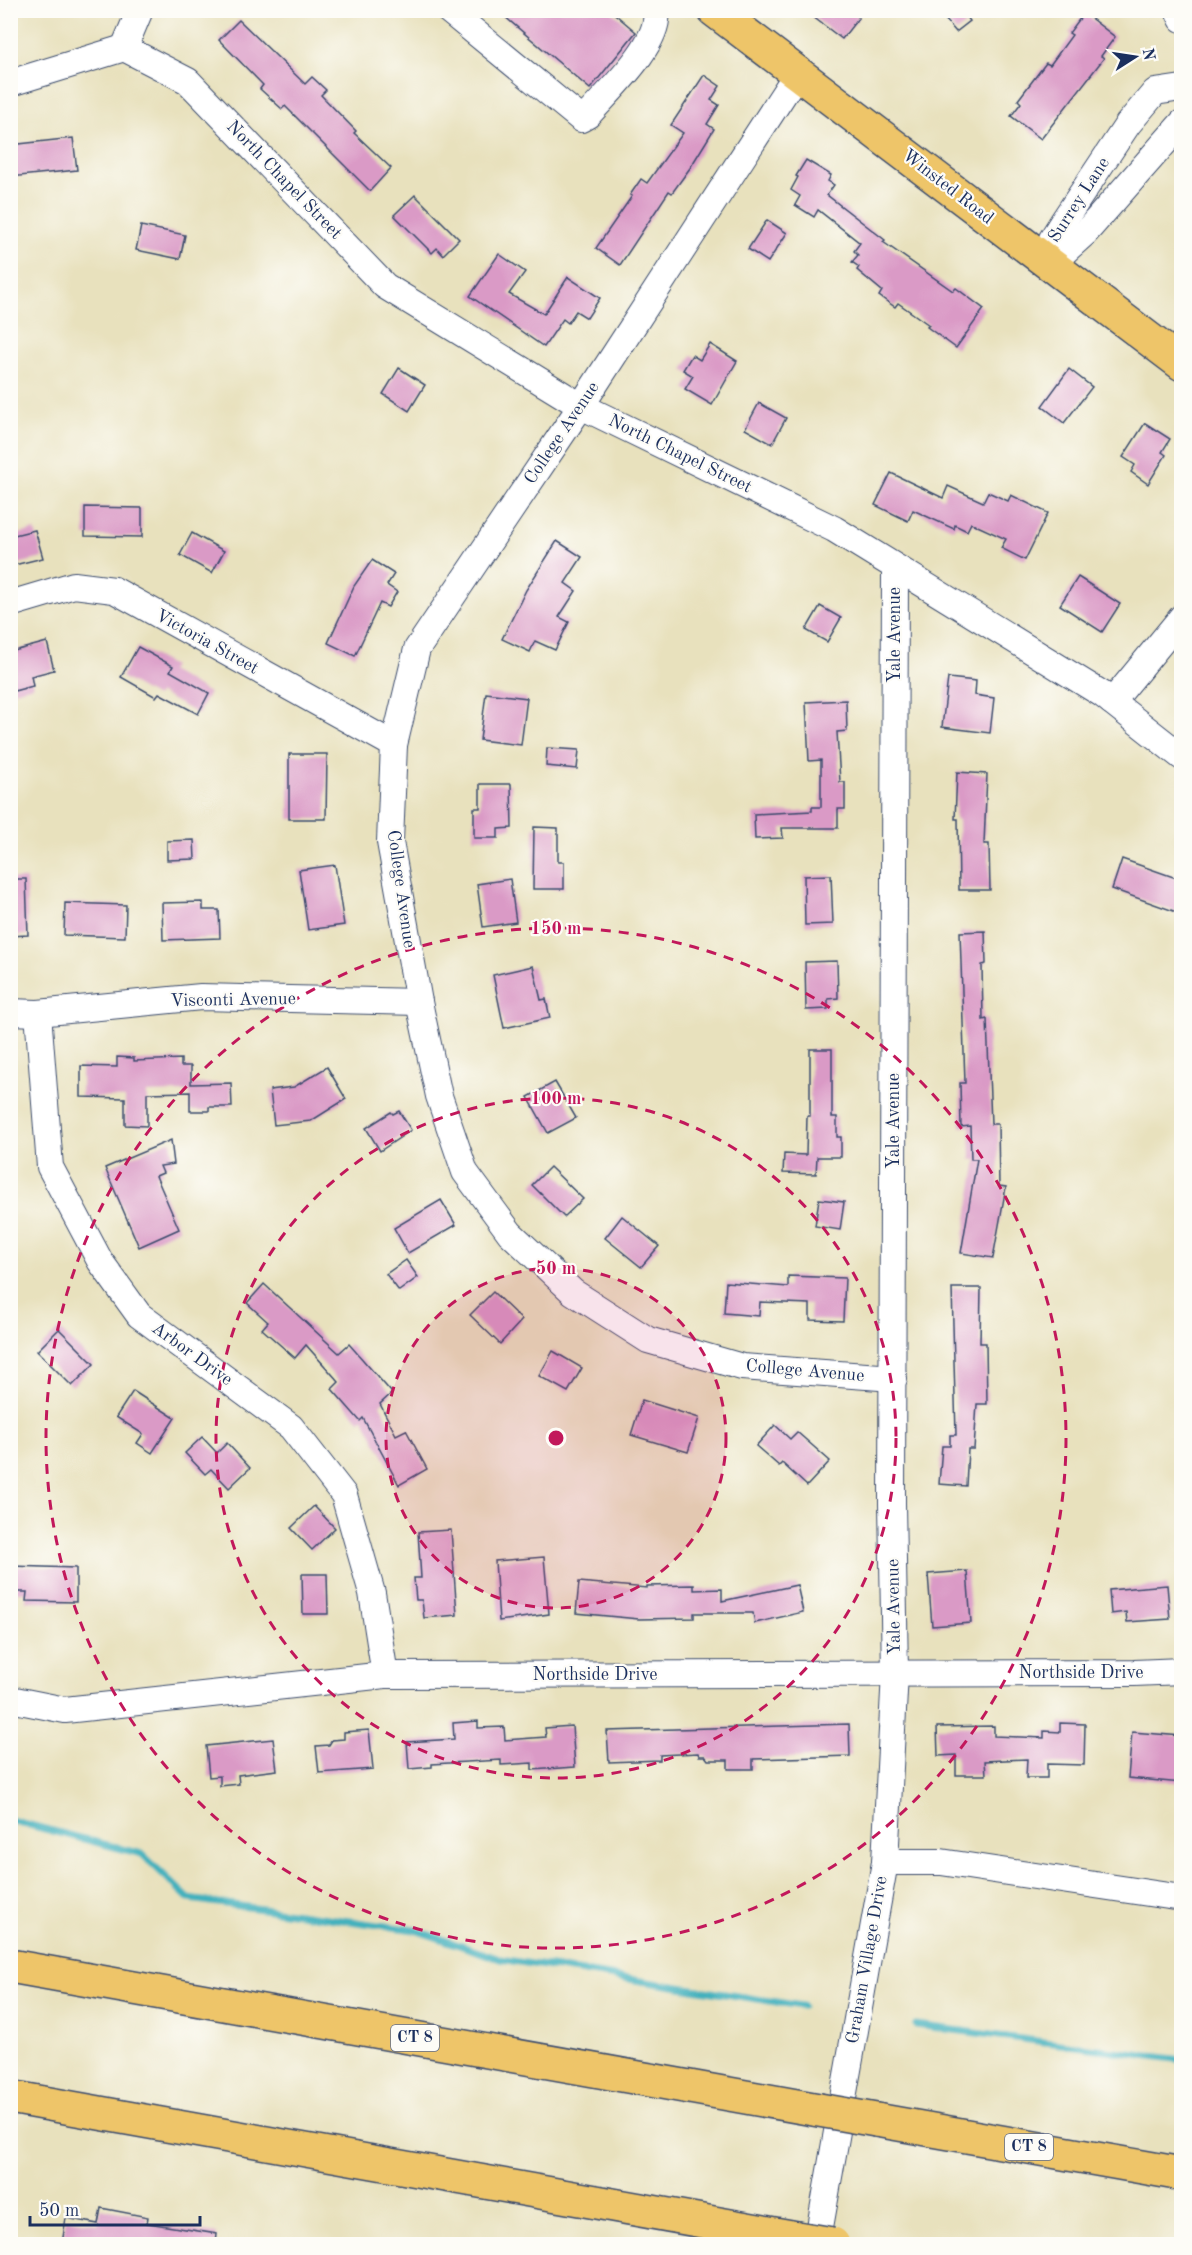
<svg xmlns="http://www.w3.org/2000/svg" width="1192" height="2255" viewBox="0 0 1192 2255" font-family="'Old Standard TT',serif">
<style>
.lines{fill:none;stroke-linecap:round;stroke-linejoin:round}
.stream{stroke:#42b1bd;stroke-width:7}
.building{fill:#da9ac6}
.minor-casing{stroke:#3a4a6c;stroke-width:28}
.major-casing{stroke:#3a4a6c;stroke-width:36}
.highway-casing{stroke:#3a4a6c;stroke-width:36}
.minor{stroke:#fff;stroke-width:26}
.major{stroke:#eec569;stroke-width:33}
.highway{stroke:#eec569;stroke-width:33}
.highway-bridge-casing{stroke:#3a4a6c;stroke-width:36;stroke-linecap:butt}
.highway-bridge{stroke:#eec569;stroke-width:33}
.ring{fill:none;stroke:#c2185b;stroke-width:3;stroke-dasharray:10 8}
.labels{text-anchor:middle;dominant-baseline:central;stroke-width:4.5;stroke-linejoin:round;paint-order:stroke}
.shield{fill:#fdfcf7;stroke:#5f6c8c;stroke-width:1.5}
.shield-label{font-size:16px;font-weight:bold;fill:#1b2f5e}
.street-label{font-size:18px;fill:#1b2f5e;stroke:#fdfcf7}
.centre{fill:#c2185b;stroke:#fdfcf7;stroke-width:3}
.ring-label{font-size:18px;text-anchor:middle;font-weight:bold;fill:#c2185b;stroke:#fdfcf7;stroke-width:4.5;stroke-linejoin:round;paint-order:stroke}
</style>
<rect width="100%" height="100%" fill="#fdfcf7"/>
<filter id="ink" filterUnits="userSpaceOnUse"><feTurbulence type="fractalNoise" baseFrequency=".0167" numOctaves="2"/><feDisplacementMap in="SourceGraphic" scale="12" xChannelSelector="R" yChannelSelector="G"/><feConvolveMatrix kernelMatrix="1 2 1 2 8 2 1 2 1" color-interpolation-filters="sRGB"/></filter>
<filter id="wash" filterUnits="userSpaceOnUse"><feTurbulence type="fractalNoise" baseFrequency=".008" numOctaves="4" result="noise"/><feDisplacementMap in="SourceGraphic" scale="24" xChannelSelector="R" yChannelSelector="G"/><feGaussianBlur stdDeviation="1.35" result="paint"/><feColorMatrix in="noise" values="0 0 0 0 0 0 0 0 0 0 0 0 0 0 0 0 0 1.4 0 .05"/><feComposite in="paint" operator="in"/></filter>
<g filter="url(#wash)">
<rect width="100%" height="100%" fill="#e8e1bd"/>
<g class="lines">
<g class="stream">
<polyline points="10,1820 142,1854 189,1899 415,1930 500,1959 802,2006"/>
<polyline points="916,2025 1182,2060"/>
</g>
</g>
<g id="blocks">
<g class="building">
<polygon points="497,10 610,10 636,32 590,89"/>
<polygon points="804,10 849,10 859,17 842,39"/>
<polygon points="955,10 962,10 970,21 956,32 945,19"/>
<polygon points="1084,13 1115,37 1101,56 1104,58 1041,139 1011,116 1021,103 1018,100 1046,63 1050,65 1072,35 1069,33"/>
<polygon points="239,20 305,84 312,77 326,90 321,95 356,131 354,133 391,168 370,191 285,106 282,109 260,89 263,85 219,40"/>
<polygon points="704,75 720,86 711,100 719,105 707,124 714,129 690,168 672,193 669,191 620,265 596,248 632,196 630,195 641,179 647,183 683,133 671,125"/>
<polygon points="73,138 77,170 10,177 10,145"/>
<polygon points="806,160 831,175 828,181 834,185 827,195 885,240 883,242 953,291 956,288 984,309 956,348 927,327 929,325 898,303 895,307 879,296 882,291 857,270 859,267 852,262 858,255 854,251 860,243 818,210 814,217 795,205 800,196 791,190 798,177 796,176"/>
<polygon points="415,195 459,239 443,255 437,248 432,253 394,215"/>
<polygon points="767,220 787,233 768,262 748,249"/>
<polygon points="141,226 185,235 180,259 136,250"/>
<polygon points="499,254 525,272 509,294 544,314 568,277 600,298 587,318 576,311 568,323 563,319 544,347 470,296"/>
<polygon points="710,344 737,361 712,405 685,389 693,376 683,370 692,355 700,360"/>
<polygon points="399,368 425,385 409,411 383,394"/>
<polygon points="1069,369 1092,387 1064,423 1042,406"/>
<polygon points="759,403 786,418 772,444 745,429"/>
<polygon points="1145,423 1170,439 1162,452 1166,455 1148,484 1131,472 1135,465 1123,457"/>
<polygon points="891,473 943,498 948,486 983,502 988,492 1008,501 1011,495 1048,513 1025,560 1001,548 1006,539 971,523 967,531 955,525 954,529 913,510 908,521 875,505"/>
<polygon points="85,507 142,508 142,537 85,536"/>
<polygon points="35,530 43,558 10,566 10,536"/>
<polygon points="192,533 224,551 212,573 180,555"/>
<polygon points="557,541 582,557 565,583 576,591 559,617 569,622 555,650 535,641 530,652 502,639 526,590"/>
<polygon points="372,560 394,574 387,585 397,592 388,607 380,603 355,656 328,643 354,586"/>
<polygon points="1078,577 1120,604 1102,632 1060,605"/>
<polygon points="820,606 841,618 827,642 806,630"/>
<polygon points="47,642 54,670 31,676 33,686 14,691 10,678 10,652"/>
<polygon points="138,647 173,666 170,671 209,693 198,714 159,693 156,697 121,677"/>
<polygon points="948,678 976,681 975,695 994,698 990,733 942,727"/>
<polygon points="486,693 527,698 521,745 480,740"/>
<polygon points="846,700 847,731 837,732 840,782 845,782 845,809 838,809 838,828 782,828 783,838 755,839 754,814 812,811 812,807 821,807 821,760 809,761 806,702"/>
<polygon points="547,748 579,750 577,769 546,766"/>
<polygon points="289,754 327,754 326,819 289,819"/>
<polygon points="957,772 987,774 984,844 989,844 990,890 959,890 958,819 955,819"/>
<polygon points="480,784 511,784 512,828 498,829 498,838 474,838 474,808 480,808"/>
<polygon points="534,827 558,828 558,862 564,862 564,889 533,889"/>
<polygon points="194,840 195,859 167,860 167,841"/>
<polygon points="1122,859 1182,880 1182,914 1112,889"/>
<polygon points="335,865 344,925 308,930 299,870"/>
<polygon points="831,875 833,924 805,925 804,876"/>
<polygon points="10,879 26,879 28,935 10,936"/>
<polygon points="510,879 516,922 483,927 477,884"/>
<polygon points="203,902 203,910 219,910 220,938 163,940 162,903"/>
<polygon points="65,903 126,905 125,937 64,935"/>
<polygon points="985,931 986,964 982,965 983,1020 987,1019 991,1124 998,1124 999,1186 1006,1187 993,1258 961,1253 977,1159 971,1159 970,1126 961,1127 960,1083 965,1083 960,932"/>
<polygon points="837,961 838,998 828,999 828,1009 806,1010 805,962"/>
<polygon points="533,966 541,1000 546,999 550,1018 504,1028 493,975"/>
<polygon points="810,1049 832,1049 832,1117 837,1117 837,1137 841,1137 841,1157 817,1157 816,1174 783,1173 784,1154 806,1155 807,1116 810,1116"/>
<polygon points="117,1057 134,1058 134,1061 181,1059 181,1066 191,1066 191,1084 231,1083 232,1107 209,1107 209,1111 190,1111 190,1092 147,1093 147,1126 125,1125 125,1098 81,1097 81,1066 117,1067"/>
<polygon points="327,1067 346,1099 311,1121 274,1125 270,1090 294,1087"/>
<polygon points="555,1082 576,1118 548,1133 528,1097"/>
<polygon points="399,1111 411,1130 380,1151 366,1128 391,1112 393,1114"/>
<polygon points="171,1140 174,1164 160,1166 163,1173 156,1176 179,1229 139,1247 105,1168"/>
<polygon points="550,1167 583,1199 564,1217 532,1185"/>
<polygon points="819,1199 844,1202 840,1230 815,1226"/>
<polygon points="441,1200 456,1225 408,1253 394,1228"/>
<polygon points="622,1216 659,1246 641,1267 605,1238"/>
<polygon points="406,1260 418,1277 399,1291 386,1274"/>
<polygon points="788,1276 845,1278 843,1321 810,1320 810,1304 760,1302 759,1316 724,1313 726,1282 788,1287"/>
<polygon points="264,1284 339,1353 349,1344 392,1393 380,1404 396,1435 406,1430 427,1469 399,1485 363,1418 360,1421 332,1389 339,1382 306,1345 295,1358 262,1329 268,1322 247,1303"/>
<polygon points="952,1288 981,1288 980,1343 986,1343 987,1404 977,1404 974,1449 968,1449 966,1486 939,1484 942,1446 950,1446 950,1435 956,1435"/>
<polygon points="493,1292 522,1320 500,1344 470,1315"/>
<polygon points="59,1329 94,1364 72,1386 37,1351"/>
<polygon points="553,1351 582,1368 568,1392 539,1376"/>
<polygon points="133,1391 175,1418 152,1453 137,1443 143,1434 116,1417"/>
<polygon points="642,1400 699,1418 688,1452 631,1435"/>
<polygon points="775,1425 790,1439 797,1432 830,1461 807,1486 782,1463 779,1466 756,1446"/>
<polygon points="202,1437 217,1453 227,1443 250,1468 229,1488 211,1469 205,1474 185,1453"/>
<polygon points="314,1506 335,1528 312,1550 291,1528"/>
<polygon points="451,1530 457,1615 424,1618 422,1600 416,1600 414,1578 421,1578 418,1532"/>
<polygon points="544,1557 549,1614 499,1621 495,1561"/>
<polygon points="10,1566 76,1568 76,1602 26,1601 27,1592 10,1592"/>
<polygon points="967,1571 971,1623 932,1626 928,1574"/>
<polygon points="302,1574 327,1574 328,1614 303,1614"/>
<polygon points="579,1582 647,1588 647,1586 694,1585 694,1590 722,1589 722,1601 797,1585 803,1612 755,1623 753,1613 694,1613 694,1618 639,1619 576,1613"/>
<polygon points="1167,1585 1170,1619 1127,1622 1126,1612 1111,1614 1109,1590"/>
<polygon points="478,1721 478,1728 504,1727 505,1740 546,1737 545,1728 572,1726 575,1767 532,1770 532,1763 501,1765 501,1760 432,1764 432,1767 409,1769 407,1742 454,1739 453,1723"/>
<polygon points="1060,1723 1085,1724 1084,1765 1047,1764 1047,1778 1026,1778 1027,1759 985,1761 986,1775 956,1775 956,1755 938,1756 937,1727 994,1726 994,1736 1044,1738 1044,1731 1060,1732"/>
<polygon points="849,1724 850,1756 753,1759 753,1769 728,1769 728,1760 708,1760 705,1756 699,1756 698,1753 660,1755 660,1760 609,1762 607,1731"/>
<polygon points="369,1730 373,1769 319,1773 316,1746 329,1745 332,1740 344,1739 344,1732"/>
<polygon points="1132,1732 1182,1736 1182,1783 1128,1778"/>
<polygon points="273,1739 277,1770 238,1775 239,1784 220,1786 220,1776 209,1777 206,1746"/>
<polygon points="101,2208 148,2217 147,2223 217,2234 216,2244 62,2244 66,2218 98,2224"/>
</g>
</g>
</g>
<g filter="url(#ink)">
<use href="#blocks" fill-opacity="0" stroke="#3a4a6c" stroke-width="1.5"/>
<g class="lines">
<defs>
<g id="minor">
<path d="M448 10 581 119 588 115C608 92 662 43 656 10"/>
<polyline points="1178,10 1182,19"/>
<polyline points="124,48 188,81 385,286 581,406 834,529 1102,694 1182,757"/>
<polyline points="124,48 140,10"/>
<polyline points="798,72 581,406 417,649 394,745 390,842 419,1002 439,1096 465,1172 510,1233 573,1292 648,1340 742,1367 894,1378"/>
<polyline points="10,83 124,48"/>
<polyline points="1045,261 1052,239 1064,220 1128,124 1155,92 1182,88"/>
<polyline points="1045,261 1065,251 1086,232 1182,123"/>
<polyline points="10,604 74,585 114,590 394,745"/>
<polyline points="1112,702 1182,617"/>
<polyline points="10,1012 38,1013 201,997 419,1002"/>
<polyline points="38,1013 50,1167 100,1261 139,1315 291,1427 344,1495 372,1593 385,1675"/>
<polyline points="10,1699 65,1710 385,1675 1134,1673 1182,1671"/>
<polyline points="885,1862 941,1862 1182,1898"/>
<polyline points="817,2244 885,1862 895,1673 892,1503 895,568"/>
</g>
<polyline id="major" points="714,10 1182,364"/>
<g id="highway">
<polyline points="10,1966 819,2110"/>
<polyline points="10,2097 797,2238"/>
<polyline points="876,2120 1182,2174"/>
</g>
</defs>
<use href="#minor" class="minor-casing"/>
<use href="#major" class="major-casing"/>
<use href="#highway" class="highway-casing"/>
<use href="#minor" class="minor"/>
<use href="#major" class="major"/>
<use href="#highway" class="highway"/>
<defs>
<g id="highway-bridge">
<polyline points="819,2110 876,2120"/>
<polyline points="797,2238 833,2244"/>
</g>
</defs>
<use href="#highway-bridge" class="highway-bridge-casing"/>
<use href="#highway-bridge" class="highway-bridge"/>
</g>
</g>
<circle cx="556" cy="1438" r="170" fill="#c2185b" fill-opacity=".12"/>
<g class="ring">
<circle cx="556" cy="1438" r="170"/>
<circle cx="556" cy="1438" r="340"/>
<circle cx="556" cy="1438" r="510"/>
</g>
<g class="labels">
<g class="shield">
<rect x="391" y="2025" width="48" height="26" rx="4.5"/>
<rect x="1005" y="2134" width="48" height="26" rx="4.5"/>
</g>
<g class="shield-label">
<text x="415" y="2038">CT 8</text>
<text x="1029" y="2147">CT 8</text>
</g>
<g class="street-label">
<text transform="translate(284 180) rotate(46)">North Chapel Street</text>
<text transform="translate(948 187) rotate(38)">Winsted Road</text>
<text transform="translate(1079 200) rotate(-57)">Surrey Lane</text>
<text transform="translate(562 433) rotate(-56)">College Avenue</text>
<text transform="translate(680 454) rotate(26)">North Chapel Street</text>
<text transform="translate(895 635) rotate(-90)">Yale Avenue</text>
<text transform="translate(207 642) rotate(29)">Victoria Street</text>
<text transform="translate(401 889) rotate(82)">College Avenue</text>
<text transform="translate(233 1000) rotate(-1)">Visconti Avenue</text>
<text transform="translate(894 1121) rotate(-90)">Yale Avenue</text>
<text transform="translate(192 1354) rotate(36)">Arbor Drive</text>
<text transform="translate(805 1371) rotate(5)">College Avenue</text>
<text transform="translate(894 1607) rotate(-91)">Yale Avenue</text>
<text x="1081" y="1673">Northside Drive</text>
<text x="595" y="1675">Northside Drive</text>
<text transform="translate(867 1960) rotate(-80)">Graham Village Drive</text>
</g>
</g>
<circle cx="556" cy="1438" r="9" class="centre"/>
<g class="ring-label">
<text x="556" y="934">150 m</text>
<text x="556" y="1104">100 m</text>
<text x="556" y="1274">50 m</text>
</g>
<rect width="1192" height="2255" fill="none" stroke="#fdfcf7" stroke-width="36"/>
<g transform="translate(1135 57) rotate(78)" stroke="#fdfcf7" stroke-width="4.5" paint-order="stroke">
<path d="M0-4.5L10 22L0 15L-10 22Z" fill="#1b2f5e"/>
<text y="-9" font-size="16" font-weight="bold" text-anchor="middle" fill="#1b2f5e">N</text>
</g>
<path d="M30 2216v9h170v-9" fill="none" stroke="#1b2f5e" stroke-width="3"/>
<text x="39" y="2216" font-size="18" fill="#1b2f5e" stroke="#fdfcf7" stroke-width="4.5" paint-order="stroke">50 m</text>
</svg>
